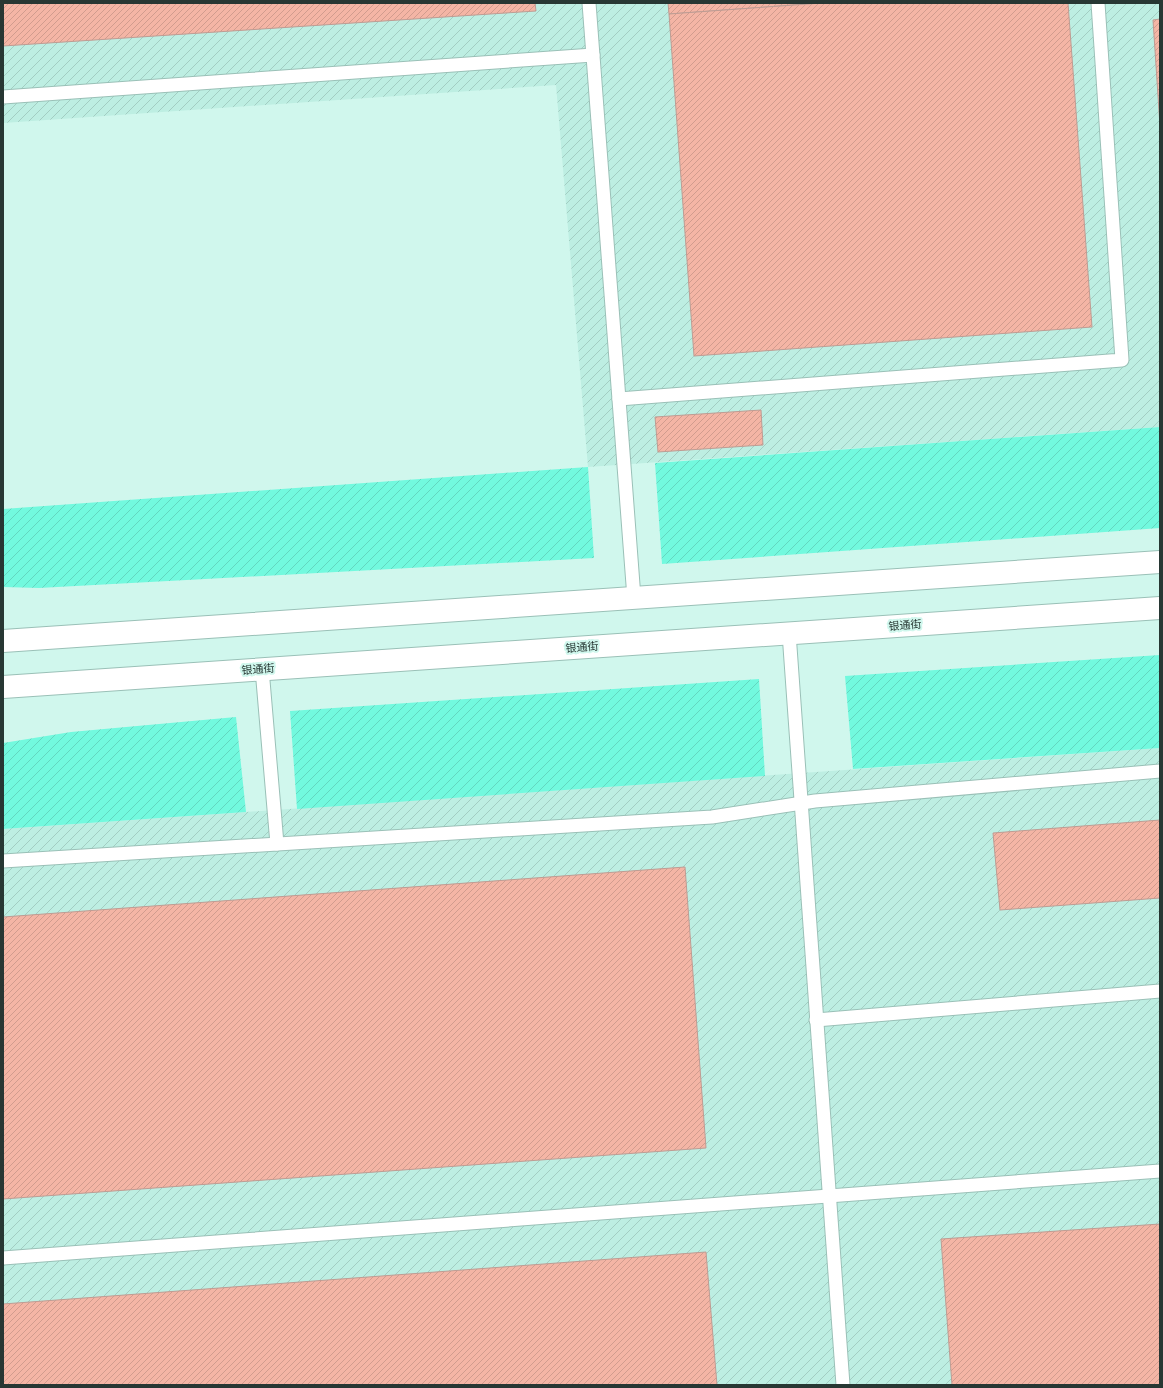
<svg xmlns="http://www.w3.org/2000/svg" width="1163" height="1388" viewBox="0 0 1163 1388" font-family="'Crimson Pro','Noto Sans SC',serif">
<style>
.industrial{fill:url(#industrial-furrows)}
.garden{fill:url(#garden-furrows)}
.building{fill:url(#building-hatch);stroke:#be9c93}
.lines{fill:none;stroke-linecap:round;stroke-linejoin:round}
.service-casing{stroke:#9ac0b7;stroke-width:15}
.tertiary-casing{stroke:#9ac0b7;stroke-width:24}
.service{stroke:#fff;stroke-width:13}
.tertiary{stroke:#fff;stroke-width:22}
.labels{text-anchor:middle;dominant-baseline:central;stroke-width:4;stroke-linejoin:round;paint-order:stroke}
.street-label{font-size:11px;fill:#273733;stroke:#d0f7ed}
</style>
<defs>
<pattern id="industrial-furrows" width="10" height="10" patternUnits="userSpaceOnUse"><rect width="10" height="10" fill="#bdeee2"/><path d="M-1 1l2-2M0 10L10 0M9 11l2-2" fill="none" stroke="#a2cdc2"/></pattern>
<pattern id="garden-furrows" width="10" height="10" patternUnits="userSpaceOnUse"><rect width="10" height="10" fill="#72f9de"/><path d="M-1 1l2-2M0 10L10 0M9 11l2-2" fill="none" stroke="#63d6bf"/></pattern>
<pattern id="building-hatch" width="6" height="6" patternUnits="userSpaceOnUse"><rect width="6" height="6" fill="#f4b5a5"/><path d="M-1 1l2-2M0 6l6-6M5 7l2-2" fill="none" stroke="#d19c8e"/></pattern>
</defs>
<rect width="100%" height="100%" fill="#d0f7ed"/>
<g class="industrial">
<polygon points="3,3 1160,3 1160,427 588,467 556,85 3,123"/>
<polygon points="1160,748 1160,1385 3,1385 3,829"/>
</g>
<g class="garden">
<polygon points="1160,427 1160,528 662,564 655,463"/>
<polygon points="588,467 594,558 39,588 3,587 3,509"/>
<polygon points="1160,655 1160,748 853,769 845,676"/>
<polygon points="759,679 765,776 297,809 290,711"/>
<polygon points="236,717 246,812 3,829 3,743 71,732"/>
</g>
<g class="building">
<polygon points="3,3 535,3 536,11 3,46"/>
<polygon points="668,3 822,3 669,14"/>
<polygon points="822,3 1068,3 1092,327 694,356 669,14"/>
<polygon points="1160,19 1160,126 1153,20"/>
<polygon points="761,410 763,445 658,452 655,417"/>
<polygon points="1160,820 1160,898 1000,910 993,833"/>
<polygon points="685,867 706,1148 3,1199 3,917"/>
<polygon points="1160,1224 1160,1385 952,1385 941,1239"/>
<polygon points="706,1252 717,1385 3,1385 3,1304"/>
</g>
<g class="lines">
<defs>
<g id="service">
<polyline points="589,3 634,598"/>
<polyline points="3,97 593,55"/>
<polyline points="619,399 1122,360 1098,3"/>
<polyline points="789,633 843,1385"/>
<polyline points="262,669 277,844"/>
<polyline points="3,861 712,817 815,801 1160,771"/>
<polyline points="816,1020 1160,991"/>
<polyline points="3,1258 1160,1171"/>
</g>
<g id="tertiary">
<polyline points="3,641 1160,562"/>
<polyline points="3,687 1160,608"/>
</g>
</defs>
<use href="#service" class="service-casing"/>
<use href="#tertiary" class="tertiary-casing"/>
<use href="#service" class="service"/>
<use href="#tertiary" class="tertiary"/>
</g>
<g class="labels">
<g class="street-label">
<text transform="translate(905 625) rotate(-4)">银通街</text>
<text transform="translate(582 647) rotate(-4)">银通街</text>
<text transform="translate(258 669) rotate(-4)">银通街</text>
</g>
</g>
<rect width="1163" height="1388" fill="none" stroke="#273733" stroke-width="8"/>
</svg>
